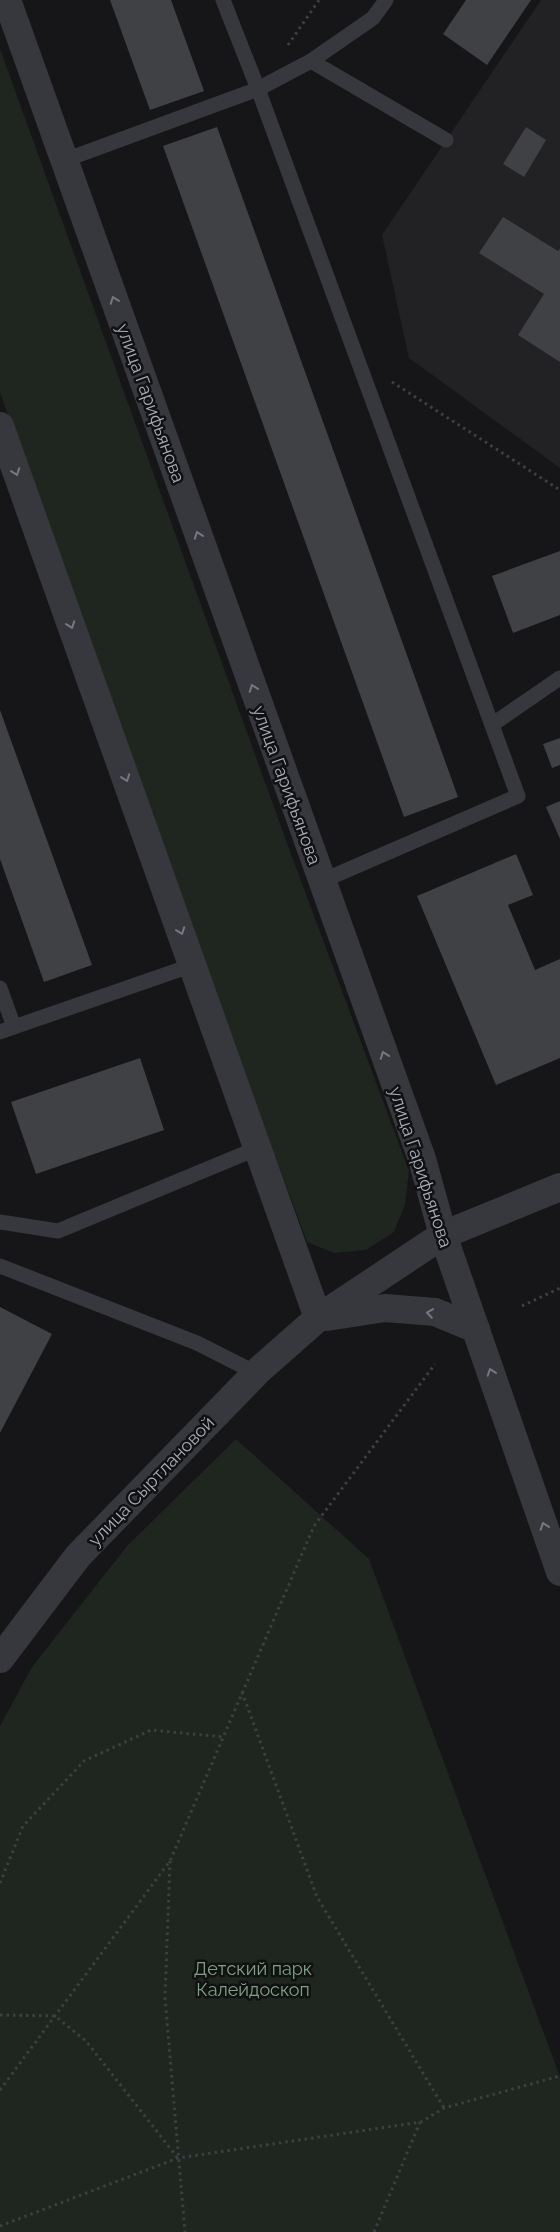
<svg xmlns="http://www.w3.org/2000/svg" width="560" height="2232" viewBox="0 0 560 2232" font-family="Raleway,sans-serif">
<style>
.built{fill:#222225}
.green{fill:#1e261f}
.building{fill:#404145}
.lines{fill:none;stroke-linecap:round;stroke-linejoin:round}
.path{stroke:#3d3f44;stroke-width:3;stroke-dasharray:2.5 4;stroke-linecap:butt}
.service{stroke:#37383d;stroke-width:15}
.minor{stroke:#37383d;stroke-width:28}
.tertiary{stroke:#37383d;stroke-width:28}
.oneway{stroke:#757881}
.labels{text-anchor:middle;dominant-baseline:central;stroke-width:5;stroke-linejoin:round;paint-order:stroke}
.street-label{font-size:18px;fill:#a8adb8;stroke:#111113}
.park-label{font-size:18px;fill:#7fa381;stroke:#111113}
</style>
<rect width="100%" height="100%" fill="#161618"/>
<polygon class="built" points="541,0 560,0 560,468 409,358 382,235"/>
<g class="green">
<polygon points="0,49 291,854 409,1171 405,1204 394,1232 366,1250 334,1253 307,1242 188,921 0,392"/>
<polygon points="236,1439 369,1559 560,2077 560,2232 0,2232 0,1726 32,1667 127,1546"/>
</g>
<g class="building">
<polygon points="110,0 171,0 204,91 150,110"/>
<polygon points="466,0 531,0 487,65 443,34"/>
<polygon points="217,127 458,797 404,817 163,146"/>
<polygon points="526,127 546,140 524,177 503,164"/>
<polygon points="503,217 558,251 560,249 560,362 518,335 544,294 479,253"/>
<polygon points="560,551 560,615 513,633 492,576"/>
<polygon points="0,710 92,965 44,982 0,859"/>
<polygon points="560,738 560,765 552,768 543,744"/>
<polygon points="560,801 560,839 546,807"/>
<polygon points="516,854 533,895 508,905 535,970 560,959 560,1058 496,1085 417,896"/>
<polygon points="140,1058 164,1130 36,1174 11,1102"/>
<polygon points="0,1307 52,1334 0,1433"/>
</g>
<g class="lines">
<g class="path">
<polyline points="288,45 319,0"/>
<polyline points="392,382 560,490"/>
<polyline points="522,1306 560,1288"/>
<polyline points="242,1692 317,1897 444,2108"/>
<polyline points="170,1861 165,1998 185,2232"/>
<polyline points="0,1883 23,1826 84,1761 151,1730 224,1737"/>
<polyline points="0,2015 55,2016 86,2041 177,2157"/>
<polyline points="0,2090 170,1861 314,1526 435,1364"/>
<polyline points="0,2226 178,2158 421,2122 444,2108 560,2076"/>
<polyline points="374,2232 420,2122"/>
</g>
<g class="service">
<polyline points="311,61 446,140"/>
<polyline points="65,160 258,89 223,0"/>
<polyline points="493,724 560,678"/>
<polyline points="322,881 518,796 258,89 311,61 373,18 386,0"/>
<polyline points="0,988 14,1027 193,965"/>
<polyline points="0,1032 14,1027"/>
<polyline points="0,1222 58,1231 258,1148"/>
<polyline points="0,1266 197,1343 256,1373"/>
</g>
<polyline class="minor" points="443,1235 560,1187"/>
<g class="tertiary">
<polyline points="7,0 422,1159 443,1235 560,1572"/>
<polyline points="0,426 318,1318"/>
<polyline points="327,1317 385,1308 435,1312 476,1329"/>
<polyline points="0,1659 78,1556 259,1370 318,1318 443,1235"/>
</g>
</g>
<defs><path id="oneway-chevron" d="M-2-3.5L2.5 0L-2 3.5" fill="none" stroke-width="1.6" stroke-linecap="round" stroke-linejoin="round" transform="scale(1.25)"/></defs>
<g class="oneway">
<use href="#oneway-chevron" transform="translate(114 300) rotate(-110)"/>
<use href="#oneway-chevron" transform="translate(16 472) rotate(70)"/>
<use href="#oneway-chevron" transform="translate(198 535) rotate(-110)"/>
<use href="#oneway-chevron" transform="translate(71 625) rotate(70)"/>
<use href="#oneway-chevron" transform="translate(253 688) rotate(-110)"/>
<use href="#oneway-chevron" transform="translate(126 778) rotate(70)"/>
<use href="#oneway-chevron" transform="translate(181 931) rotate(70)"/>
<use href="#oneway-chevron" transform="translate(384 1055) rotate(-110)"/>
<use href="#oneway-chevron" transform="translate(430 1313) rotate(-171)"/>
<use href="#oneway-chevron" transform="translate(491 1372) rotate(-109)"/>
<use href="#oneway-chevron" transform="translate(544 1526) rotate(-109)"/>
</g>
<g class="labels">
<g class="street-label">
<text transform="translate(151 403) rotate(70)">улица Гарифьянова</text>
<text transform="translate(287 785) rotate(70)">улица Гарифьянова</text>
<text transform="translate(421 1167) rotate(72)">улица Гарифьянова</text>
<text transform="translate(151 1481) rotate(-46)">улица Сыртлановой</text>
</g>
<g class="park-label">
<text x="253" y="1968">Детский парк<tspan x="253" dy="21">Калейдоскоп</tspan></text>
</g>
</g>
</svg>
